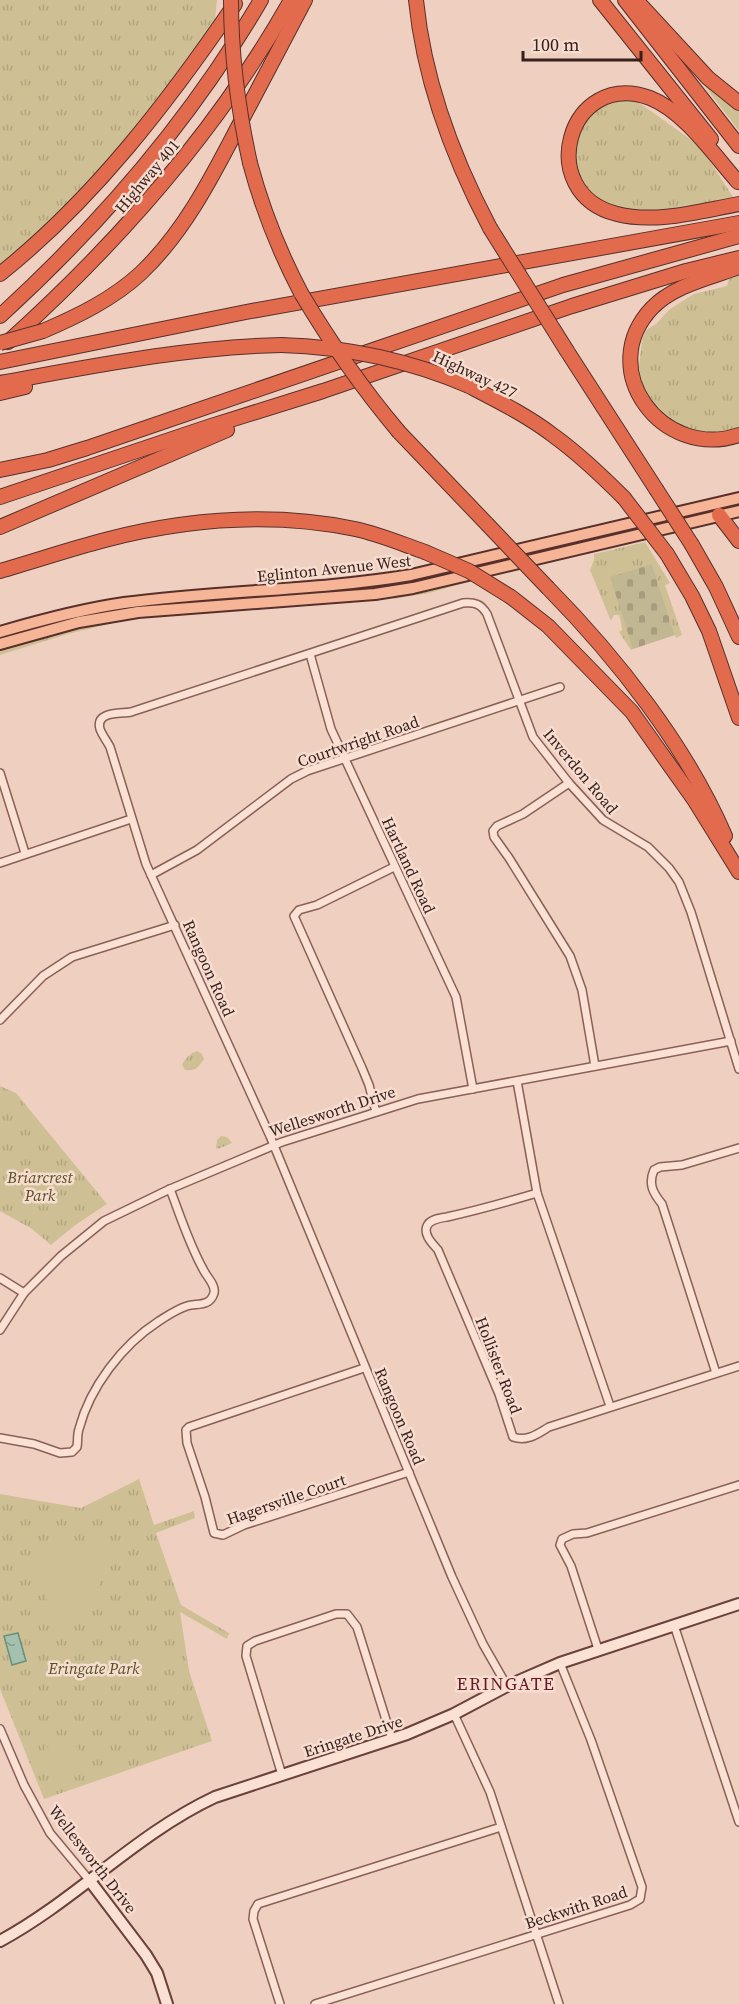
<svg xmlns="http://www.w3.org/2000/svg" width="739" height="2004" viewBox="0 0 739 2004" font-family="'Source Serif 4',serif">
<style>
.grass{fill:url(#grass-tufts)}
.cemetery{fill:url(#cemetery-stones)}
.pitch{fill:#cec094}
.water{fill:url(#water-ripples);stroke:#6a9079;stroke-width:1.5}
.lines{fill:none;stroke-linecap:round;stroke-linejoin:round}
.street-casing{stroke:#896057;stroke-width:10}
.secondary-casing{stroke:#6b413b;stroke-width:14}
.primary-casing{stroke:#57302c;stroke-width:14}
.highway-casing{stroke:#57302c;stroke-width:16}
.street{stroke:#fae1d3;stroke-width:7}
.secondary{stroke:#fae1d3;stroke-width:10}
.primary{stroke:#f5b596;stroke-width:10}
.highway{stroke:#e36b4d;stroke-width:14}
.highway-bridge-casing{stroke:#57302c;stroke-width:16;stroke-linecap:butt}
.highway-bridge{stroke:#e36b4d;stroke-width:14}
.labels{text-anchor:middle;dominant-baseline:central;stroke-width:5;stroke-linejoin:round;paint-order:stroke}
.street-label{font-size:16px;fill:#38201c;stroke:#f7ddd0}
.park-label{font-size:16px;font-style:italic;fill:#555022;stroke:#f7ddd0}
.neighbourhood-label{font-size:18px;letter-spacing:1.5px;fill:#661a26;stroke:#f7ddd0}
</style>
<defs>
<pattern id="grass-tufts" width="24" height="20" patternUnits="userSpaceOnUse" patternTransform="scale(1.5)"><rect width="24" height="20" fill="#cec094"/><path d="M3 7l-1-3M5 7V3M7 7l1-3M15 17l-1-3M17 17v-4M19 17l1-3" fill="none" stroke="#b2a57f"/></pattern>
<pattern id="cemetery-stones" width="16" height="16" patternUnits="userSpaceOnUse" patternTransform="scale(1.5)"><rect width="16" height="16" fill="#c2b793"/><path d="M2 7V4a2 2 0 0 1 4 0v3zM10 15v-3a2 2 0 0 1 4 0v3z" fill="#a79d7e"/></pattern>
<pattern id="water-ripples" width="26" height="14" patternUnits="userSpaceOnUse" patternTransform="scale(1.5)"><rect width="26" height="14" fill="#a3c1ae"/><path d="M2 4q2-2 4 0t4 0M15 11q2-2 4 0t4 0" fill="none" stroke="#869c8d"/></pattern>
</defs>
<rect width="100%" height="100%" fill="#efd0c0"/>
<g class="grass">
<path d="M0 0H217L215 20 208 34C144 116 80 201 0 269Z"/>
<polygon points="705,81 739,109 739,131 703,84"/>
<path d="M623 100 638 102 690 139 706 155 735 200C704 205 655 217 625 211 619 210 613 206 608 204 574 188 562 144 590 116 599 107 611 103 623 100Z"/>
<polygon points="739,276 739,429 698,434 668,421 648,399 642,384 639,367 642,340 646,330 656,324 670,309 694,294 727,286 729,279"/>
<path d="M645 542 670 583 665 585 682 635 676 638 652 564 633 649 631 650 619 632 622 630C622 628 620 617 619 615H614L611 621 590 570 594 560V554Z"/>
<polygon points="461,581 464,583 429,593 394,599 390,595"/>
<polygon points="151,614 68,634 0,655 0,648 86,624"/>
<path d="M197 1051 202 1054 204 1059C198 1068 196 1071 185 1070L182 1065C185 1058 191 1053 197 1051Z"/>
<polygon points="0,1086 16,1093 107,1204 74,1226 51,1245 32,1229 0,1211"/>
<polygon points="221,1136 227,1137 232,1143 218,1149 216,1148 217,1140"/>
<polygon points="139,1479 154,1525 194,1511 195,1518 156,1533 181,1605 229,1633 227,1639 180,1612 189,1671 212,1741 44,1799 0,1689 0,1494 81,1508"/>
</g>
<polygon class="cemetery" points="652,564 675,635 633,649 610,577"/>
<g class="pitch">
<path d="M103 1537C110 1578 94 1611 59 1632L32 1561 34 1557Z"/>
<path d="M159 1642 161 1643C158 1654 163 1665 153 1674 138 1673 128 1665 133 1649L140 1644Z"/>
<path d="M64 1741C81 1746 86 1756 87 1772L56 1784 51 1779 42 1752 54 1742Z"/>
</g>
<polygon class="water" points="18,1633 26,1661 12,1665 4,1636"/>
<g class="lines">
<defs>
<g id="street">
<polyline points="310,654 331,729 456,997 473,1089"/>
<polyline points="0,773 25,853"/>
<polyline points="569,783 523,814 497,826 493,831 494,837 509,858 570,956 582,990 595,1066"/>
<polyline points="0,863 131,819"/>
<polyline points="151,875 197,850 291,779 307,771 560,687"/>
<polyline points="0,1020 43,976 72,957 175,925"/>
<polyline points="517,1081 537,1193 610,1406"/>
<polyline points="376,1112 369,1085 362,1068 294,916 299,910 317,905 394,867"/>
<path d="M537 1193C507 1202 478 1210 447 1217 440 1218 430 1219 427 1226 423 1235 433 1244 438 1250L499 1394 513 1437C527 1442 537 1434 549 1427L739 1366"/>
<polyline points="0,1278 24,1293"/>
<polyline points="0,1330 24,1293 61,1256 104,1221 170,1189 282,1142 418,1099 731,1041"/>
<polyline points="364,1368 189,1427 186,1430 187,1443 205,1497 214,1533 223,1535 244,1525 409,1472"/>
<path d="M716 1373 662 1204C653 1193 648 1184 654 1170L660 1167 682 1165 739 1148"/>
<path d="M0 1438 34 1444 60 1453 72 1452 77 1447C78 1441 77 1435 79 1429 90 1387 122 1345 159 1321 167 1316 177 1309 187 1306 197 1303 210 1307 214 1293 216 1285 206 1276 203 1269 189 1244 180 1215 170 1189"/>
<polyline points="674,1625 739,1822"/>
<polyline points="598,1649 571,1566 560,1545 562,1539 573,1534 587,1533 739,1485"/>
<path d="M507 1686 483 1644 452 1577 270 1136 146 864 110 747C107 741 102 735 100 729 95 711 121 714 131 712L463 603C475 602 481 604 487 614L533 737 569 783 603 820 648 847 669 868 679 882 691 912 739 1069"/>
<polyline points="454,1714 490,1792 559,2004"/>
<polyline points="0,1729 24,1785 50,1833 90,1881"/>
<polyline points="282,1775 246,1656 247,1646 255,1641 336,1614 347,1614 357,1627 392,1739"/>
<polyline points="280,2004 253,1919 254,1911 258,1904 501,1827"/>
<polyline points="315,2004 630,1905 640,1899 642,1887 591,1740 560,1663"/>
</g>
<g id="secondary">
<polyline points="90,1881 146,1955 157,1973 167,2004"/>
<path d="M0 1941C76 1900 136 1834 215 1797L407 1734 454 1714 507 1686 560 1663 739 1604"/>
</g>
<g id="primary">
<path d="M0 632C41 620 82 609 124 603 220 590 316 591 411 575L739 498"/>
<polyline points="0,644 79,622 138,612 375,594 413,588 739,511"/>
</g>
<g id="highway">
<path d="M416 0C424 81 452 156 490 228"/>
<polyline points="600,0 711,139"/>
<polyline points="625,0 739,146"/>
<polyline points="636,0 708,78 739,103"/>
<path d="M250 163C262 208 279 251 301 293"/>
<path d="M738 182C714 155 684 111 650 98 568 68 533 193 617 214 656 224 700 211 739 204"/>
<path d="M739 267C710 278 674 285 652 308 594 369 662 461 739 435"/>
<path d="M0 274C93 200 168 102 235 4"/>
<path d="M0 316C101 224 192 118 261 0"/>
<path d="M43 331C78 316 113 299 141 273 183 233 210 181 237 129 260 86 282 43 305 0"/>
<path d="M8 342C119 242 218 130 291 0"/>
<polyline points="567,351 656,489"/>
<polyline points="0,362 246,312 739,223"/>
<path d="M0 383C93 366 187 347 281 345"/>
<path d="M469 386C498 401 528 416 554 436 579 454 602 476 624 498"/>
<polyline points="0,393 25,387"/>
<polyline points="399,432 487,524"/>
<polyline points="0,470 48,460 87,448 563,285 739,236"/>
<polyline points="0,497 208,427 323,391 572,306 686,271 739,258"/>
<polyline points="719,515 739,541"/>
<polyline points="0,527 227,430"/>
<polyline points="692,545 716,587 739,637"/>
<polyline points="667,554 692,596 709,631 739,718"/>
<path d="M0 571C35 561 70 549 105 540 186 519 272 512 355 529 379 534 402 544 425 552"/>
<path d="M548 588C616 657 687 747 725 836"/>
<polyline points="511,597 548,626 632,712 695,801 739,872"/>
</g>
</defs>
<use href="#street" class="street-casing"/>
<use href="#secondary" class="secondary-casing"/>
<use href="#primary" class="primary-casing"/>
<use href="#highway" class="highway-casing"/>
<use href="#street" class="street"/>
<use href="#secondary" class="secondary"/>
<use href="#primary" class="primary"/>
<use href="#highway" class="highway"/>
<defs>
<g id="highway-bridge">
<path d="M231 0C231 55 238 109 250 163"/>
<polyline points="490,228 567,351"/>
<path d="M301 293C330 342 362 388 399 432"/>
<polyline points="0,343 43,331"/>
<path d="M281 345C347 347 409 360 469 386"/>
<polyline points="656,489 692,545"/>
<polyline points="624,498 667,554"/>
<polyline points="487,524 548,588"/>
<polyline points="425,552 469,571 511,597"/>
</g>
</defs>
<use href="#highway-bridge" class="highway-bridge-casing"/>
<use href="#highway-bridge" class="highway-bridge"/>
</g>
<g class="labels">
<g class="street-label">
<text transform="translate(147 176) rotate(-50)">Highway 401</text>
<text transform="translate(475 374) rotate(25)">Highway 427</text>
<text transform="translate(334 568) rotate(-6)">Eglinton Avenue West</text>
<text transform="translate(358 741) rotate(-19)">Courtwright Road</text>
<text transform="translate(581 771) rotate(50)">Inverdon Road</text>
<text transform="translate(409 865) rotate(65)">Hartland Road</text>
<text transform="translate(209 968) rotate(66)">Rangoon Road</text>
<text transform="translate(332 1111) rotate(-18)">Wellesworth Drive</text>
<text transform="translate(499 1365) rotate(69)">Hollister Road</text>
<text transform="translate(400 1416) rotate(67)">Rangoon Road</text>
<text transform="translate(286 1499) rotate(-19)">Hagersville Court</text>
<text transform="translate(353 1736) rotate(-18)">Eringate Drive</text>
<text transform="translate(93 1859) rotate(52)">Wellesworth Drive</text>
<text transform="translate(576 1907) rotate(-18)">Beckwith Road</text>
</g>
<g class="park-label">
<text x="40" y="1177">Briarcrest<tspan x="40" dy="18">Park</tspan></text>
<text x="94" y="1668">Eringate Park</text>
</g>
<g class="neighbourhood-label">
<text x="506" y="1683">ERINGATE</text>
</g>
</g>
<path d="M523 51v9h118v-9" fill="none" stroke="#38201c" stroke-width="3"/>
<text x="532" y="51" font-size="18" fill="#38201c" stroke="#f7ddd0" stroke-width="4.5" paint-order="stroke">100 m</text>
</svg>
